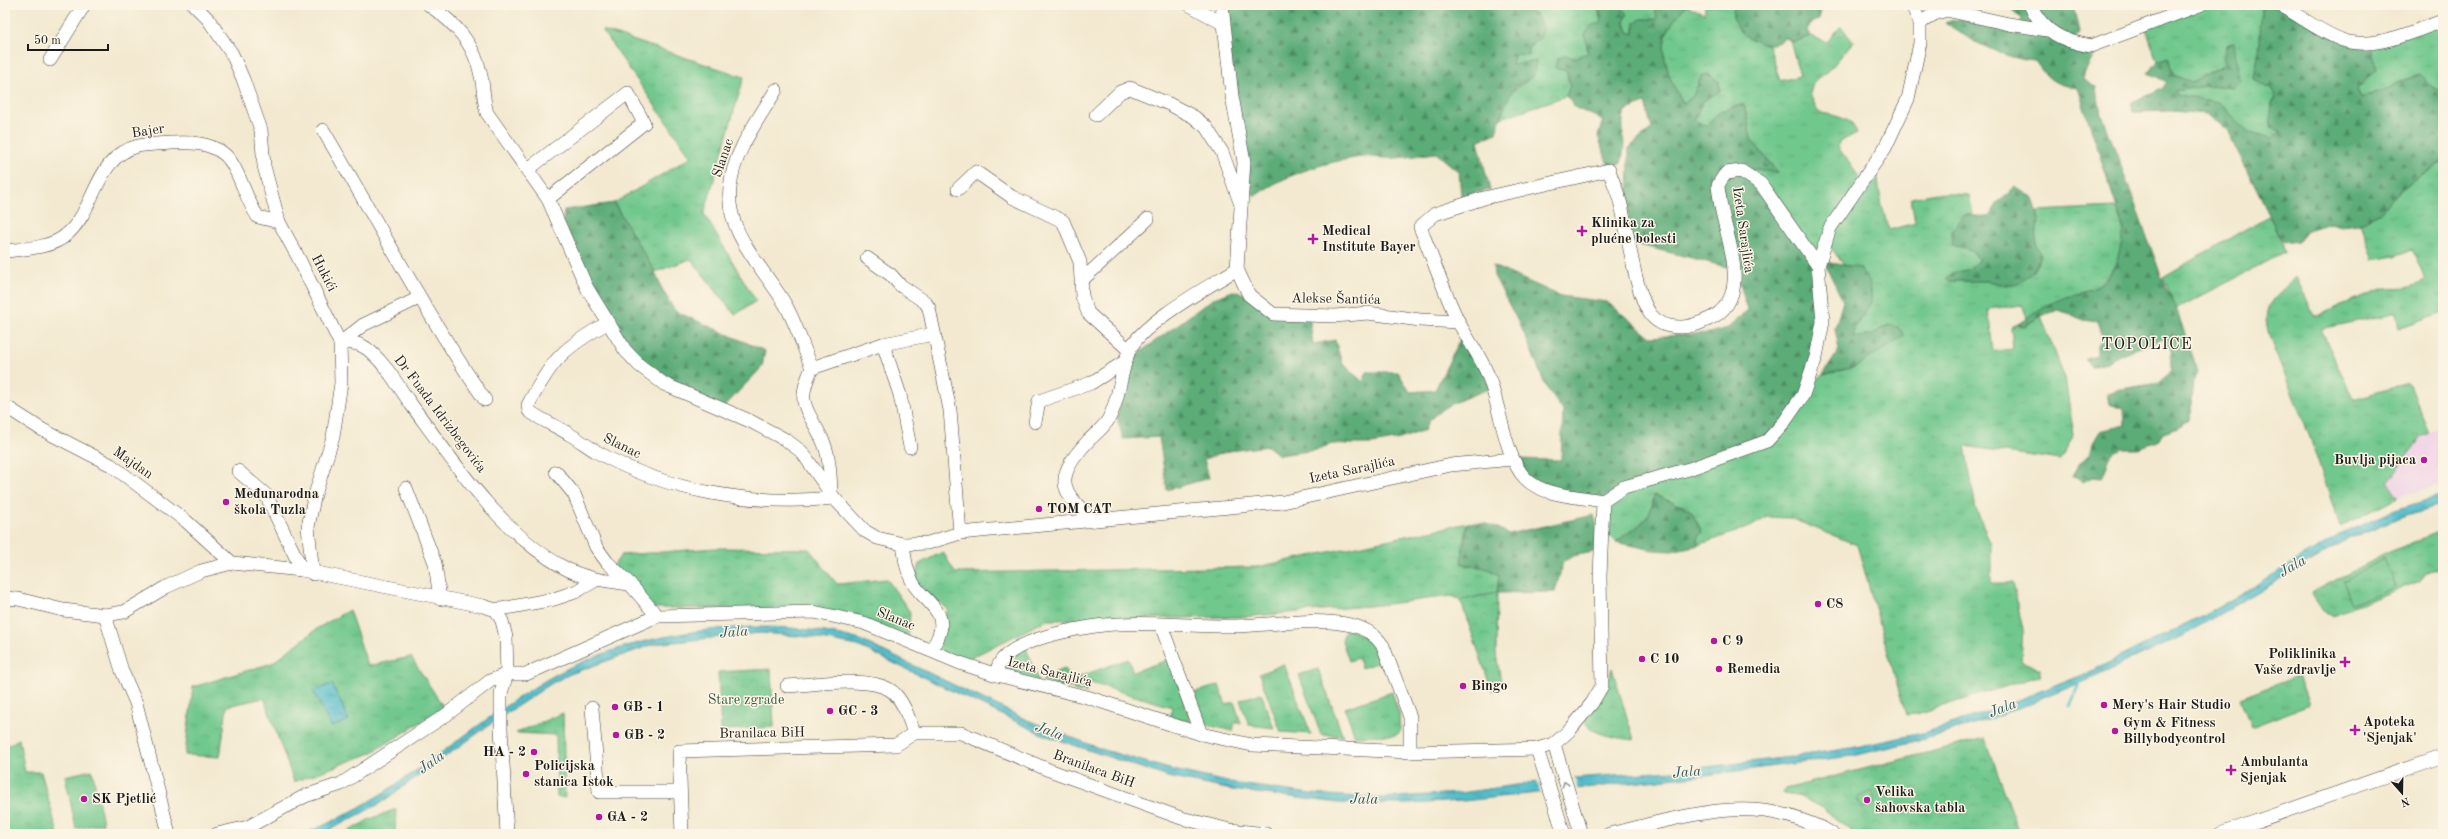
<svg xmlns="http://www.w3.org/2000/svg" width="2448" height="839" viewBox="0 0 2448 839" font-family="'Old Standard TT',serif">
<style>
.built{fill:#efd0e7}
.grass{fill:url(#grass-tufts);stroke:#467254}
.forest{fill:url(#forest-firs);stroke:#3c644a}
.park{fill:url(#park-crowns);stroke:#467254}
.pitch{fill:#71c88d;stroke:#467254}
.water{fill:url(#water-ripples);stroke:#366c73}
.pier{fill:#f3e9d0}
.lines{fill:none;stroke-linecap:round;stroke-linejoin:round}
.stream{stroke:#51bdca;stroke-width:3}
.minor-casing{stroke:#3c3b37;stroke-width:14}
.minor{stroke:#fff;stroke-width:13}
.oneway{stroke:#999}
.poi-dot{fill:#b5179e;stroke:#fcf5e5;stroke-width:1.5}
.labels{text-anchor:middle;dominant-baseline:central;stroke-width:3;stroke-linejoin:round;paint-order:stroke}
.street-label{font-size:14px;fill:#1c1c1c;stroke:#fcf5e5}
.poi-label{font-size:14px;font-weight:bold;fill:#1c1c1c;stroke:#fcf5e5;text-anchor:start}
.park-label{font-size:14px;fill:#3a5844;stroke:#fcf5e5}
.water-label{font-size:15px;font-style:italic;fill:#315c62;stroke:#fcf5e5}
.quarter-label{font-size:16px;letter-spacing:1px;fill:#1c1c1c;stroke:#fcf5e5}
</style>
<defs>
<pattern id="grass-tufts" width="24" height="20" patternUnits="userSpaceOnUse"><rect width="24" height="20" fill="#71c88d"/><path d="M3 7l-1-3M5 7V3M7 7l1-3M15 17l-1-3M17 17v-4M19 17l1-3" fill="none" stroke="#61ab79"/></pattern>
<pattern id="forest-firs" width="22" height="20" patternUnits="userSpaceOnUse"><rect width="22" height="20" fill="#5cac78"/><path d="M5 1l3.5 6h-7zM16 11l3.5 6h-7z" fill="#4b8b62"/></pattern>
<pattern id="park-crowns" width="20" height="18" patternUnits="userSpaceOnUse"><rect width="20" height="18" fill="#71c88d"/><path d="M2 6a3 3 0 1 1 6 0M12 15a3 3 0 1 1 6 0" fill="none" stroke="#61ab79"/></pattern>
<pattern id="water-ripples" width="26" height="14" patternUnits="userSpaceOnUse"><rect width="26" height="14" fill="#51bdca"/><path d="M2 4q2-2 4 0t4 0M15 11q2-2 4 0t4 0" fill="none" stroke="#4299a3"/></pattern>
</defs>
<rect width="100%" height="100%" fill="#fcf5e5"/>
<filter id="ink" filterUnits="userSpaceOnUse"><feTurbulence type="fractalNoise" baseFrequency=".025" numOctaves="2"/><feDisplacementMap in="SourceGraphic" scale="8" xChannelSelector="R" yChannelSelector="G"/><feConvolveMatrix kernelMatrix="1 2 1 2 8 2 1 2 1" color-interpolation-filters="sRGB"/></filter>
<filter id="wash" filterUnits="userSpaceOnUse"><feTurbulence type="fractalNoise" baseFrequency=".012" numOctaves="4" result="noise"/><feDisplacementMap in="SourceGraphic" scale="16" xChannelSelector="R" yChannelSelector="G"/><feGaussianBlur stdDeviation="0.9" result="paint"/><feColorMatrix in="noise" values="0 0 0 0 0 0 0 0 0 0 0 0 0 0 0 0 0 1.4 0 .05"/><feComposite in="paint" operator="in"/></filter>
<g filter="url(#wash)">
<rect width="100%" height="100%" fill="#f3e9d0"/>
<polygon class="built" points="2443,425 2443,484 2398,497 2388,483 2421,437"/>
<g class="grass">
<path d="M1521 5H1598L1601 23 1585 34 1588 53 1575 58 1566 71 1570 86 1566 96 1501 118C1506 100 1509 90 1526 82L1511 65 1515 54 1540 38 1518 8Z"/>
<polygon points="1616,5 1653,5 1658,20 1641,19 1634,26 1634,34 1628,32 1621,7"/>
<path d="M1686 5 1705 14V5H1734C1732 29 1747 40 1769 45L1780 81 1800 76 1790 40 1794 42 1810 36 1827 42 1841 26 1853 42 1832 67 1813 83 1810 94 1818 112C1833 116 1851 116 1857 133L1839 142 1838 147 1861 180 1877 159C1877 184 1881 206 1889 230L1915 223 1911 198 1936 193 1969 195 1973 214 1964 215 1971 250 1979 260 1968 270 1951 273 1949 281H1988L2006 285 2036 245 2037 211 2115 207 2124 231 2120 255 2109 275 2095 288 2075 293 2051 304 2026 320 2023 305 1988 309 1993 351 2013 349 2011 327 2018 324 2024 326 2041 316 2065 378 2074 435 2060 460 1965 446 1976 509 1991 544V583H2013L2023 629 2021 661 2040 669 2039 676 1917 714 1906 715 1857 545 1790 518 1768 517 1750 527 1698 545 1697 538 1702 532 1690 509 1654 495 1652 511 1635 530 1616 542 1608 534 1606 517 1613 500 1823 375 1855 367 1888 325 1869 336 1853 337V328L1863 316 1860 268 1844 265 1826 241 1818 266 1750 170 1757 169 1778 173 1751 139 1744 104 1720 111 1707 126 1694 120 1703 101 1702 75 1693 96 1684 104C1673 88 1659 57 1666 36 1669 25 1679 14 1686 5Z"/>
<polygon points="2200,5 2261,5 2260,45 2254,79 2271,88 2276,97 2272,104 2281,132 2272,139 2249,133 2219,102 2178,96 2175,90 2212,85 2233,88 2234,43 2226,45 2225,64 2192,82 2175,76 2168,57 2157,61 2145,26"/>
<polygon points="2443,21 2443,92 2431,86 2419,74 2361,99 2357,89 2367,81 2370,43"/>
<polygon points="602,30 744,77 704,214 756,301 735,315 691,259 655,272 614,203 691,157"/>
<path d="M2443 161V312L2399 328 2396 313 2321 329 2353 399 2409 383 2430 433 2421 437 2388 483 2398 497 2340 527 2311 440 2269 336C2260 303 2274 299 2296 277L2314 316 2384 288 2411 287 2426 280 2412 249 2395 256 2373 260 2360 223 2382 210 2402 188Z"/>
<path d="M2268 216C2277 225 2280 241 2284 253L2176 309 2163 277Z"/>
<polygon points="1468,523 1462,548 1468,566 1480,565 1499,575 1497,593 1461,600 1452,596 1379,605 1242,617 1047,620 960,663 929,650 948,609 914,584 919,564 943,552 955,573 1257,567"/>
<polygon points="2443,530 2443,559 2439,560 2441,567 2425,573 2420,581 2333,615 2323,611 2311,593 2387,553"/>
<polygon points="715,548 809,549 837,584 887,579 910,612 908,641 806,609 651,608 614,565 621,555"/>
<polygon points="349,610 368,666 411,657 444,708 371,753 294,782 264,698 227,706 220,757 185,755 193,687 272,663 318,628"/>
<path d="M1345 630C1365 632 1375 643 1384 661L1361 668 1358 658 1349 661 1342 641Z"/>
<polygon points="1025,645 1039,682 999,668"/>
<polygon points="1128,659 1133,672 1170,659 1191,722 1170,718 1172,707 1088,682 1086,693 1074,690 1070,680"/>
<polygon points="1284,664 1311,734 1281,732 1259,674"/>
<path d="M1612 668 1634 740C1620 738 1593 736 1585 722L1606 689Z"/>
<polygon points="1065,669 1071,688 1044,682 1042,677"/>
<polygon points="1318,669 1343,736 1321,735 1299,675"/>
<polygon points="2298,676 2309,705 2251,727 2240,698"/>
<polygon points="1219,685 1226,705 1234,702 1241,723 1235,722 1233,731 1203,724 1191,694"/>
<polygon points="1392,692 1399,713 1400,732 1395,735 1355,736 1345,708"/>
<polygon points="1261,693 1274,728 1249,725 1240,700"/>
<polygon points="19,739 25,772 41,772 58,834 5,834 5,747"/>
<polygon points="396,809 395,834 344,834 368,820"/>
</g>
<g class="forest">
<path d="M1222 5H1521L1518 8 1537 15 1542 29 1540 38 1528 48V55L1515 54 1511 65 1536 61C1535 85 1521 78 1513 90 1504 103 1501 118 1496 133L1478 141 1490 190 1461 196 1459 172 1436 153C1419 155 1402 159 1386 158 1378 158 1369 156 1362 157 1324 162 1286 174 1255 196L1248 189Z"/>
<path d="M1598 5 1620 6 1627 14 1624 22 1628 32 1634 34 1635 22 1641 19H1657L1653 5H1686C1679 14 1669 25 1666 36 1659 57 1673 88 1684 104L1693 96 1702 75 1709 74 1719 82 1720 91 1703 101 1694 120 1707 126 1720 111 1744 104 1751 139 1778 174 1758 169 1751 170 1818 266 1824 296 1803 395 1767 441 1603 501 1538 487 1512 459 1561 460 1563 411 1546 387 1524 333 1494 276 1493 266 1561 296 1607 302 1651 337 1709 333 1728 328 1748 310 1735 269 1628 242 1629 148 1652 128 1645 103 1625 111C1619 130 1628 142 1621 163L1608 165 1598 136 1603 120 1576 108 1566 96 1570 86 1567 71 1555 68 1557 59 1566 55 1575 58 1588 53 1585 34 1592 25 1601 23Z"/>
<path d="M1734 5H1822L1819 20 1812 22 1807 30 1810 36 1794 42 1784 38C1770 54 1736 36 1733 17 1732 14 1734 9 1734 5Z"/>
<path d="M2007 5H2073L2079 32 2072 43 2103 42C2096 55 2087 64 2083 79L2096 87 2098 103 2166 289 2175 305 2198 372 2194 380 2192 404 2188 420 2179 428 2163 433 2158 441 2138 448H2121L2112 453 2102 478 2092 477 2083 482 2072 476 2079 463 2090 455 2093 443 2100 431 2125 425 2124 409 2109 404 2107 394 2116 390 2158 383 2172 371 2171 350 2163 339C2150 344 2137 348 2124 353 2112 358 2104 367 2090 366L2085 358 2097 355V345L2102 337 2097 322 2084 320 2059 310 2041 316 2024 326 2018 324C2029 317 2040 308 2052 303 2066 296 2079 293 2093 288 2115 280 2120 250 2124 230L2078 88C2055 85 2048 80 2035 61 2004 59 1971 41 1945 23 1968 14 1996 24 2020 29L2021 19Z"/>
<polygon points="2261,5 2280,5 2340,39 2370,43 2377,69 2357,89 2361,99 2419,74 2431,86 2443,92 2443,161 2402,188 2382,210 2358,224 2342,226 2330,223 2308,230 2299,241 2283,243 2227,130 2208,114 2170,111 2133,112 2131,102 2162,89 2167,82 2148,73 2157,61 2168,57 2175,76 2192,82 2224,64 2226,45 2234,43 2239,80 2233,88 2212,85 2175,91 2178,96 2219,102 2249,133 2272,139 2281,132 2270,127 2272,104 2276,97 2271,88 2254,79 2260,45"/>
<polygon points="2015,187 2033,198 2038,214 2036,245 2041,256 2034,271 2021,283 2006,285 1988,281 1949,281 1947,278 1951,273 1968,270 1979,260 1971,250 1952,245 1952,231 1964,215 1989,217 1999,201"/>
<polygon points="614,203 655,272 661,287 675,311 765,351 762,367 721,410 650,375 609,322 563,221 564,210"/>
<polygon points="1826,260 1832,263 1860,268 1870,284 1872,301 1854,328 1854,337 1869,336 1888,325 1898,327 1905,336 1855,367 1823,375 1839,350 1835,328 1843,301 1824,262"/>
<path d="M1233 291 1249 295 1273 314 1309 316 1313 344 1335 340 1342 363 1363 382 1367 372H1398L1410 392 1435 390 1464 331 1492 388C1475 394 1427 410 1425 430L1400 439 1372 444H1332L1316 450 1279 455 1268 446 1229 451 1204 459 1209 478 1167 490 1159 437 1123 439 1117 417 1132 358 1214 298Z"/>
<path d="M1654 495 1690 509 1702 532 1697 538 1698 545 1672 551 1653 550 1616 542C1637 525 1650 525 1654 495Z"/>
<path d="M1594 515 1603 550 1573 556 1563 562 1555 592 1497 593 1499 575C1483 564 1475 569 1461 563L1468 523C1484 522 1495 525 1508 534Z"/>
</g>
<g class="park">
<polygon points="2384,559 2395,587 2352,604 2343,581"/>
<polygon points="1497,593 1496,654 1502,687 1492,691 1461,602 1461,600"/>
<polygon points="771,669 774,727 721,730 718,672"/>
<polygon points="563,713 565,798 557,797 556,735 516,733"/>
<polygon points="1985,738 2020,834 1854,834 1823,808 1801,797 1784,794 1783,792 1785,789"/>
</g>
<g class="pitch">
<polygon points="92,770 103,823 76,829 65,776"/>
<polygon points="1871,791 1876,802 1863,809 1857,798"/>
</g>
<g class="water">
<path d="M2443 495V504L2400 517 2348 539 2182 636 2097 676 2007 713 1933 737 1852 756 1714 774 1463 801 1407 804 1339 803 1232 790 1168 777 1044 735 858 646 810 637 760 633 654 644 570 674 552 683 492 723 379 804 324 833 303 834C392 800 461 732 541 683 625 631 765 612 860 640L1025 719 1101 749 1169 769 1232 783 1311 794 1380 798 1460 793 1559 779 1672 771 1791 757 1851 748 1927 732 1997 708 2092 671 2217 608 2341 534 2395 510Z"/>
<polygon points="332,684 349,720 331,727 313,691"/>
</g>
<polygon class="pier" points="1574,776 1578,791 1541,795 1537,781"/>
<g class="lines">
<polyline class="stream" points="2069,706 2080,681"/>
</g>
</g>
<g filter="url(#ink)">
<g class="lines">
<defs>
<g id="minor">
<polyline points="194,5 208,19 232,54 243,79 261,130 264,166 279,222 299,259 340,343 341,383 333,437 314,498 308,527 313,574"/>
<path d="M429 5C455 23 475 44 481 76 484 89 483 100 487 113L548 199 587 288 625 350 639 365 664 384 750 421 786 440 802 452 834 498 865 531 877 538 903 544 928 543 960 533 1283 502 1451 465 1512 459"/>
<polyline points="1190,5 1222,23"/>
<polyline points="1222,5 1232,96 1244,162 1237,269 1249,295 1273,314 1335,316 1368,313 1420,320 1459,322"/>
<path d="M2030 5C2044 32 2061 41 2091 46L2200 5"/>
<path d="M2280 5C2300 16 2320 32 2342 40 2373 51 2413 31 2443 21"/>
<polyline points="1920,23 1934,14 1946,10 2009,24 2047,30"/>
<polyline points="50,60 84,5"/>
<path d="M776 90C758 120 733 152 730 188 725 233 764 268 785 304 796 323 803 347 812 368 795 405 807 407 822 439 830 455 830 474 831 491"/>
<polyline points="1096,115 1120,92 1130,88 1169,104 1194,117 1206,127 1222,152 1241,205"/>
<path d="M323 130C377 220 425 313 485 400"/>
<polyline points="527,170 628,93 644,123 548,199"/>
<polyline points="958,189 976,172 1012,197 1063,221 1080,262 1082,296 1088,313 1129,350"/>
<path d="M5 251C23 249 52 248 66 235 97 209 94 157 138 146 148 144 161 144 171 143 189 142 209 142 224 154 238 165 246 201 258 217L279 222"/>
<polyline points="867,258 891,275 900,285 925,302 929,308 950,410 960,533"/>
<polyline points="1818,266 1830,228 1885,148 1908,99 1920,43 1920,23 1912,5"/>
<polyline points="1082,280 1148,219"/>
<path d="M609 322C563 348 553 358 528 405L529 411C541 420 556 426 569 434 578 439 587 446 597 452 668 492 752 506 834 498"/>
<path d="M340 343C353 342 361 343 371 352 389 368 399 388 413 407 454 463 501 533 563 567 584 579 607 581 630 584"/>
<polyline points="340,343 363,325 419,298"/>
<polyline points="883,344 900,395 910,447"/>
<polyline points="812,368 883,344 934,334"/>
<polyline points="5,406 41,429 111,465 186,521 232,563"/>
<polyline points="1035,422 1039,401 1091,383 1126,361"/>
<polyline points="238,471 266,495 302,570"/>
<polyline points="556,472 574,494 596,547 607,562 630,584 657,616"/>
<polyline points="406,488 435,563 440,599"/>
<path d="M1094 520C1056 490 1056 475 1089 440 1095 434 1103 428 1108 420 1120 399 1120 373 1129 351 1141 323 1210 286 1237 269"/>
<path d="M903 544C905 558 906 570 913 583 923 601 948 610 939 635 936 642 935 646 929 650"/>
<polyline points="5,598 18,599 63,610 105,615 124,612 166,587 201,571 232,563 302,570 483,606 496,610 502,621 506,637 507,674 501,693 501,729 507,834"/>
<polyline points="496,610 554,599 575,592 596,580"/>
<polyline points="105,615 122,671 136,703 169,834"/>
<polyline points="1161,625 1201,734"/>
<path d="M997 675C994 639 1091 625 1118 624 1157 622 1197 627 1236 626 1274 625 1314 617 1351 625 1364 628 1376 635 1383 646L1410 717V752"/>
<path d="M787 686C813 685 877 674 895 694 905 705 909 719 914 733"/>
<polyline points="592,708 599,792 679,792"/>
<polyline points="1554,744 1581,834"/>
<polyline points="1537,749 1564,834"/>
<path d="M217 834 248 827 305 796 341 784 446 715 490 681 507 674H526L657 616 814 612 864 623 960 663 997 675 1087 697 1201 734 1252 745 1410 752 1537 749 1554 744 1570 730 1592 703 1602 686 1600 577 1603 501C1579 496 1543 497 1525 478 1504 456 1500 403 1487 373 1480 356 1468 340 1459 323 1444 292 1433 259 1420 227L1435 214 1484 198 1609 170C1612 180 1617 190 1620 201 1628 229 1634 293 1651 315 1658 324 1668 327 1680 327 1689 328 1700 323 1709 319 1755 298 1725 237 1720 201 1720 196 1718 190 1718 186 1719 182 1724 176 1726 173L1741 171 1761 184 1818 266 1823 322 1816 357 1803 395 1785 421 1767 441 1689 469 1624 487 1603 501"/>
<polyline points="682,834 679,751 896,745 914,733 961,733 1049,770 1181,818 1230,830 1266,834"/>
<path d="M1609 834C1672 820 1737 796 1801 820 1812 824 1823 827 1832 834"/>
<polyline points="2220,834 2443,756"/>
</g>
</defs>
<use href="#minor" class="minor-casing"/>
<use href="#minor" class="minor"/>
</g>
<defs><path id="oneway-chevron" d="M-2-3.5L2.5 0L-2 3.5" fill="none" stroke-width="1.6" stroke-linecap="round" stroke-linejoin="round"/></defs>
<use class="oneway" href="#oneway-chevron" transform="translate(1565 784) rotate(-108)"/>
</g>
<g class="poi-dot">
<path d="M1580 225h4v4h4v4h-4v4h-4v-4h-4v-4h4z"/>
<path d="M1311 233h4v4h4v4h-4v4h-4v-4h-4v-4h4z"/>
<circle cx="2424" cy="460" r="4"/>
<circle cx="226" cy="502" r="4"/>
<circle cx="1039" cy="509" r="4"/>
<circle cx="1818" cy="604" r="4"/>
<circle cx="1714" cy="641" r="4"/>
<circle cx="1642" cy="659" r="4"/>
<path d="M2343 656h4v4h4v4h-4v4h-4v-4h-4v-4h4z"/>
<circle cx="1719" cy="669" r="4"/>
<circle cx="1463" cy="686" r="4"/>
<circle cx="2104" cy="705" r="4"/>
<circle cx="615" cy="707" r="4"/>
<circle cx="830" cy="711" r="4"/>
<path d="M2353 724h4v4h4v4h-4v4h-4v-4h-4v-4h4z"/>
<circle cx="2115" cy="731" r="4"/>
<circle cx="616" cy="735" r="4"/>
<circle cx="534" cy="752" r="4"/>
<path d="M2229 764h4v4h4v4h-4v4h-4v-4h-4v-4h4z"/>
<circle cx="526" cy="774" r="4"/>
<circle cx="84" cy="799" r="4"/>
<circle cx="1867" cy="800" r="4"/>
<circle cx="599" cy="817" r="4"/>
</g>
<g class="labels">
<g class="street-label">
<text transform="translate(148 131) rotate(-9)">Bajer</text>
<text transform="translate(723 158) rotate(-71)">Slanac</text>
<text transform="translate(1743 230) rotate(82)">Izeta Sarajlića</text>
<text transform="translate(324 273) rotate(63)">Hukići</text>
<text transform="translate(1336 299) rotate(1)">Alekse Šantića</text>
<text transform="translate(440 414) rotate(53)">Dr Fuada Idrizbegovića</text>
<text transform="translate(622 446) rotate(26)">Slanac</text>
<text transform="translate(133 463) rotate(35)">Majdan</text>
<text transform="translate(1352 470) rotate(-12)">Izeta Sarajlića</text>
<text transform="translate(896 619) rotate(22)">Slanac</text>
<text transform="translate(1050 672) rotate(14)">Izeta Sarajlića</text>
<text transform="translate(762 733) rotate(-1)">Branilaca BiH</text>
<text transform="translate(1094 769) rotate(20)">Branilaca BiH</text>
</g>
<g class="poi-label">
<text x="1591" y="223">Klinika za<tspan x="1591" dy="16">plućne bolesti</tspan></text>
<text x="1322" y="231">Medical<tspan x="1322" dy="16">Institute Bayer</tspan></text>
<text x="2416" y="460" text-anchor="end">Buvlja pijaca</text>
<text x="234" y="494">Međunarodna<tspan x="234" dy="16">škola Tuzla</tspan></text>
<text x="1047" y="509">TOM CAT</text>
<text x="1826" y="604">C8</text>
<text x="1722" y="641">C 9</text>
<text x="2336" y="654" text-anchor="end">Poliklinika<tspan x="2336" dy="16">Vaše zdravlje</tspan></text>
<text x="1650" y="659">C 10</text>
<text x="1727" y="669">Remedia</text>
<text x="1471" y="686">Bingo</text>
<text x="2112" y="705">Mery's Hair Studio</text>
<text x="623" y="707">GB - 1</text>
<text x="838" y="711">GC - 3</text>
<text x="2363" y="722">Apoteka<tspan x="2363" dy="16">'Sjenjak'</tspan></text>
<text x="2123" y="723">Gym &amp; Fitness<tspan x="2123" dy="16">Billybodycontrol</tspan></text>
<text x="624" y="735">GB - 2</text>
<text x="526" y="752" text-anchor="end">HA - 2</text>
<text x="2240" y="762">Ambulanta<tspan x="2240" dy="16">Sjenjak</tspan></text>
<text x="534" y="766">Policijska<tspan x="534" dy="16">stanica Istok</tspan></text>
<text x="1875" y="792">Velika<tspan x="1875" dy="16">šahovska tabla</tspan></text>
<text x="92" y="799">SK Pjetlić</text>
<text x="607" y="817">GA - 2</text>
</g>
<g class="park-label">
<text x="746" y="700">Stare zgrade</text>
</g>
<g class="water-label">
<text transform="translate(2293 567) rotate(-30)">Jala</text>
<text transform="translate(734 633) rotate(-4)">Jala</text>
<text transform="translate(2003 709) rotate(-21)">Jala</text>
<text transform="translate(1049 732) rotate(21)">Jala</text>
<text transform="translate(432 763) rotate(-35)">Jala</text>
<text transform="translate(1687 773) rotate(-5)">Jala</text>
<text transform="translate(1364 800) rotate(1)">Jala</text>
</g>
<g class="quarter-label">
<text x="2147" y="345">TOPOLICE</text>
</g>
</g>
<rect width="2448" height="839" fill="none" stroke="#fcf5e5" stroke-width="20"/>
<g transform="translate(2402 793) rotate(160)" stroke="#fcf5e5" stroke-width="3" paint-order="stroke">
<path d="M0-3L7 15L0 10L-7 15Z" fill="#1c1c1c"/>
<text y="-6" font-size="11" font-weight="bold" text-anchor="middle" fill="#1c1c1c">N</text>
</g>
<path d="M28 44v6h80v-6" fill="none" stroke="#1c1c1c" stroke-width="2"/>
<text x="34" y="44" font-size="12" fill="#1c1c1c" stroke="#fcf5e5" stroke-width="3" paint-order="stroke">50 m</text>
</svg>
